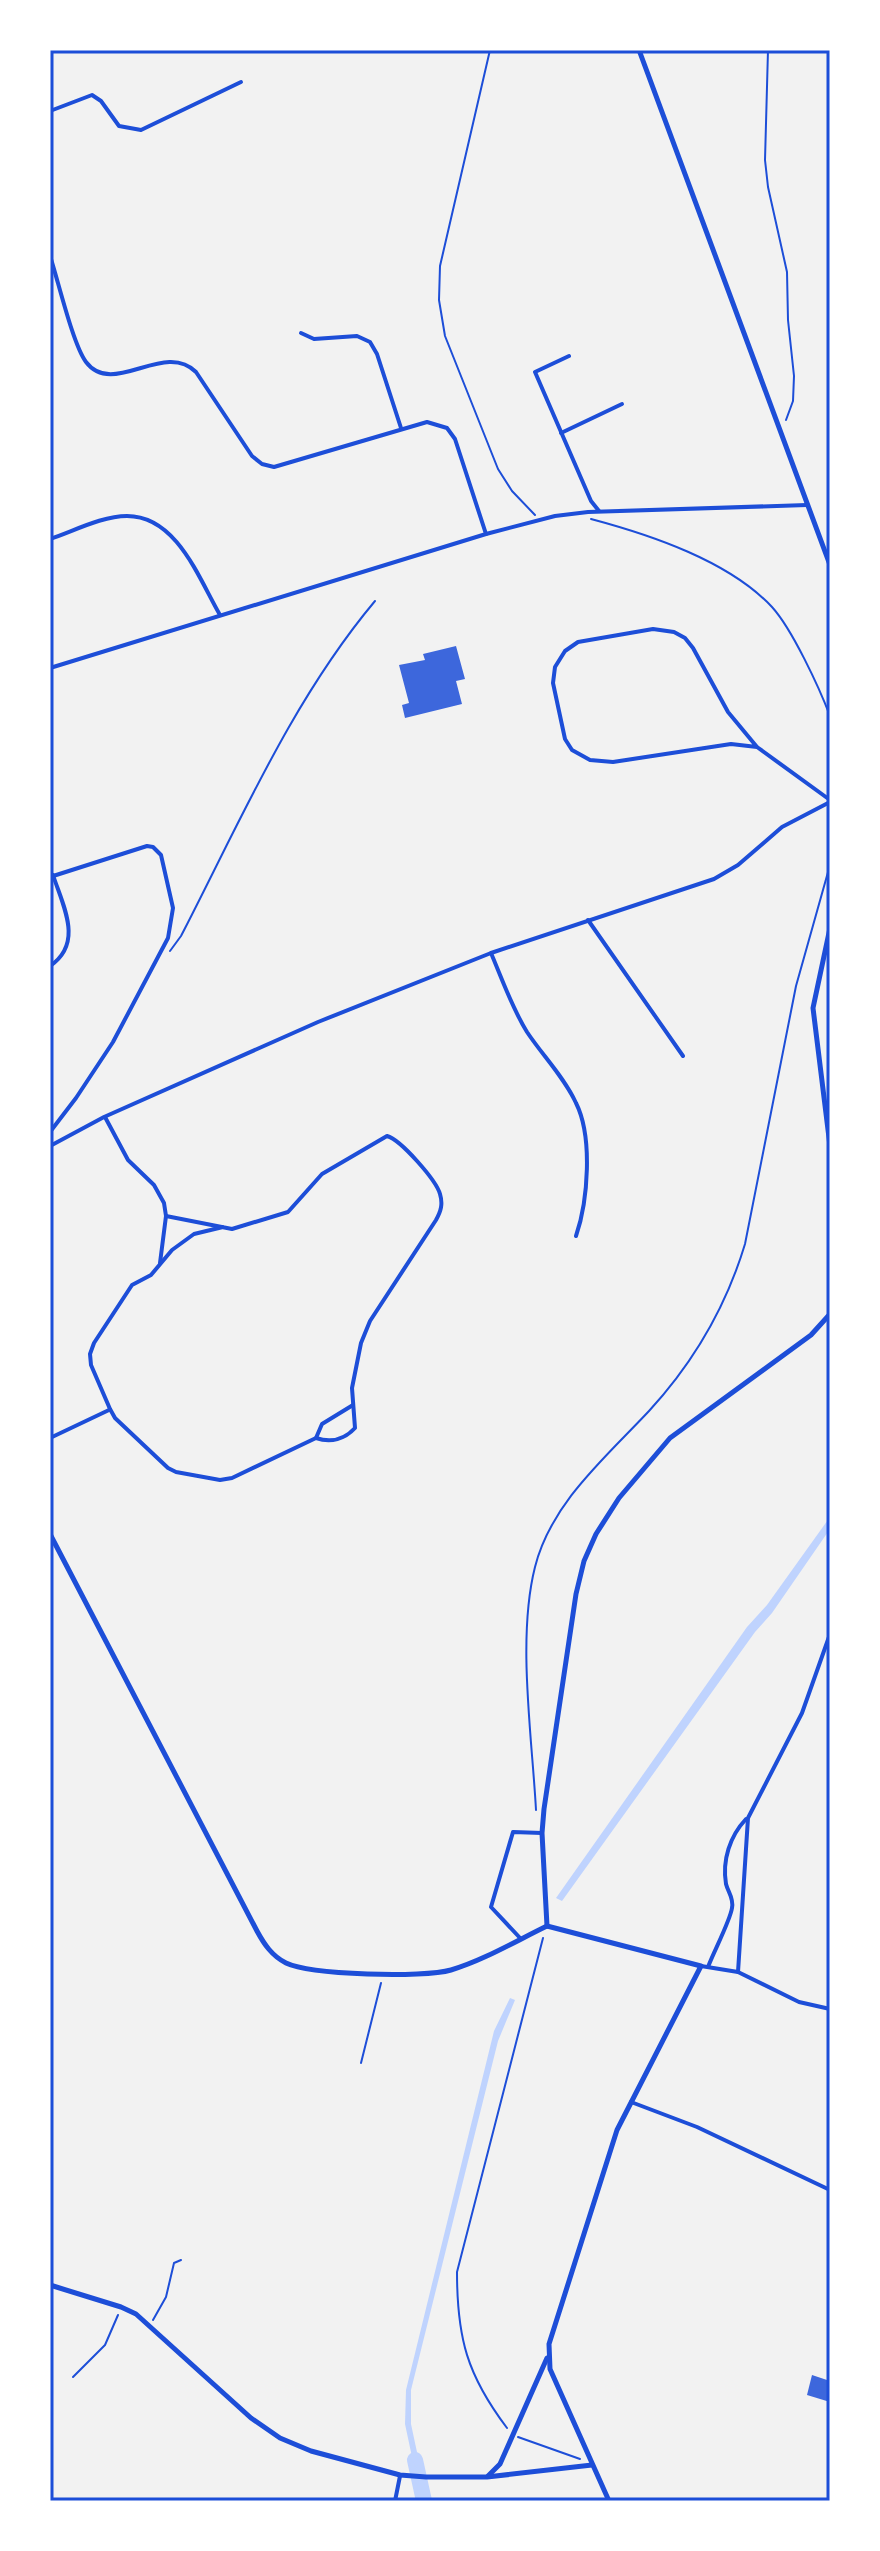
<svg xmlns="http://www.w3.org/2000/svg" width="880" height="2551" viewBox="0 0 880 2551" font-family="Helvetica,sans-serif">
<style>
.water{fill:#bfd3fe}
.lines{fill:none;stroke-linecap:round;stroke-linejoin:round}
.river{stroke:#bfd3fe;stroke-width:16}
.building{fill:#3d67dc}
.path{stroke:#1d4ed8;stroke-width:2}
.minor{stroke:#1d4ed8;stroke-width:4}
.tertiary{stroke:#1d4ed8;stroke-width:5}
.neatline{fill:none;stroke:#1d4ed8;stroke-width:3}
</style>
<rect width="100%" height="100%" fill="#f2f2f2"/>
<g class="water">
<polygon points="830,1517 830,1529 772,1613 755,1632 562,1901 556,1898 747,1627 767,1605"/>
<polygon points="510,1998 515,2000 498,2041 411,2390 411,2424 421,2471 415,2471 405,2424 406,2390 494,2031"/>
</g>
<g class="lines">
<polyline class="river" points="415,2460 424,2501"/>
</g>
<g class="building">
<polygon points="456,646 465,679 456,681 462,704 405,718 402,705 409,703 399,665 425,660 423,654"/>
<polygon points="812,2375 830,2381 830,2402 807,2395"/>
</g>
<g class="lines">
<g class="path">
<polyline points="490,50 440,266 439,300 445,336 498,469 512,491 535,515"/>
<polyline points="768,50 765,160 768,187 787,272 788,320 794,376 793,401 786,420"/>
<path d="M591 519C651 535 729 561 772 607 792 629 819 687 830 716"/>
<path d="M170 951 181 936C240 822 292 700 375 601"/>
<path d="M536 1810C532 1736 517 1638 535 1567 551 1503 606 1457 649 1411 694 1362 726 1307 745 1244L796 986 830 865"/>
<polyline points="361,2063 381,1983"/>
<polyline points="153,2320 166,2297 174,2263 181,2260"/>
<polyline points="73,2377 105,2345 118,2315"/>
<path d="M507 2428C467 2375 457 2338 457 2272L543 1938"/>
<polyline points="518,2437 580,2459"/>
</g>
<g class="minor">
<polyline points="50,111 92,95 101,101 119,126 141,130 241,82"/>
<path d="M50 256C58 280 73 345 86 362 113 398 164 340 196 372L252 456 262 464 274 467 427 422 447 428 455 439 486 534"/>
<polyline points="301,333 314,339 357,336 370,342 377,354 401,428"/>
<polyline points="569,356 535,372 591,501 599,511"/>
<polyline points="561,433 622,404"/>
<path d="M50 539C74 531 102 516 127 516 177 516 199 579 220 615"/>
<polyline points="50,668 486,534 555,516 588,512 807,505"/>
<polyline points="757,747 731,744 613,762 590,760 572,750 565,739 553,683 555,667 565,651 578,642 653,629 674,632 685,638 693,648 728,712 757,747 830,800"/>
<polyline points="50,877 147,846 153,847 161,855 173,908 168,938 113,1042 76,1098 50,1132"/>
<polyline points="588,920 683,1056"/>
<path d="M491 953C502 979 512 1008 527 1032 543 1056 564 1077 576 1103 593 1137 588 1201 576 1236"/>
<path d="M50 966C84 943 63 906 53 875"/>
<polyline points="105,1117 128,1160 154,1185 164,1203 166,1216 160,1263"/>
<polyline points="50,1146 104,1117 318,1022 491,953 714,879 738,865 782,827 830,802"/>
<path d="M166 1216 232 1229 288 1212 322 1174 387 1136C401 1140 436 1180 440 1194 443 1204 441 1211 436 1220L370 1321 361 1343 352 1388 355 1428C345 1439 331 1443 316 1438L232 1478 220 1480 176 1472 168 1468 115 1418 110 1409 91 1365 90 1354 94 1343 132 1285 151 1275 172 1250 194 1234 223 1227"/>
<polyline points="50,1438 109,1410"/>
<polyline points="316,1438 322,1424 353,1405"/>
<polyline points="521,1939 491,1907 513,1832 542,1833"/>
<polyline points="701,1966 738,1972 799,2002 830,2009"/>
<path d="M708 1967C714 1951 730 1921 732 1908 734 1898 728 1892 726 1884 722 1860 730 1836 746 1819"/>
<polyline points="738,1972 748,1818 802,1713 830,1634"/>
<polyline points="631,2102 697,2127 830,2190"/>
<polyline points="395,2501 400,2476"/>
</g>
<g class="tertiary">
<polyline points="639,50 830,565"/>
<polyline points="830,928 813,1008 830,1146"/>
<path d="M50 1534 257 1931C264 1944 272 1956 286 1963 311 1975 423 1978 451 1970 484 1960 516 1941 547 1926"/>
<polyline points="547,1926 701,1966 617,2130 549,2344 550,2369 609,2501"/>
<polyline points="547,1926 542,1833 544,1809 576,1594 584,1561 596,1534 619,1498 670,1438 811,1335 830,1314"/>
<polyline points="50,2285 121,2307 136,2314 251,2418 280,2438 311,2451 400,2475 426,2477 487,2477 592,2465"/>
<polyline points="488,2476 500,2464 547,2358"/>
</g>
</g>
<rect width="880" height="2551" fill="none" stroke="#ffffff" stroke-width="104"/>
<rect x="52" y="52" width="776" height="2447" class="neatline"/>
</svg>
